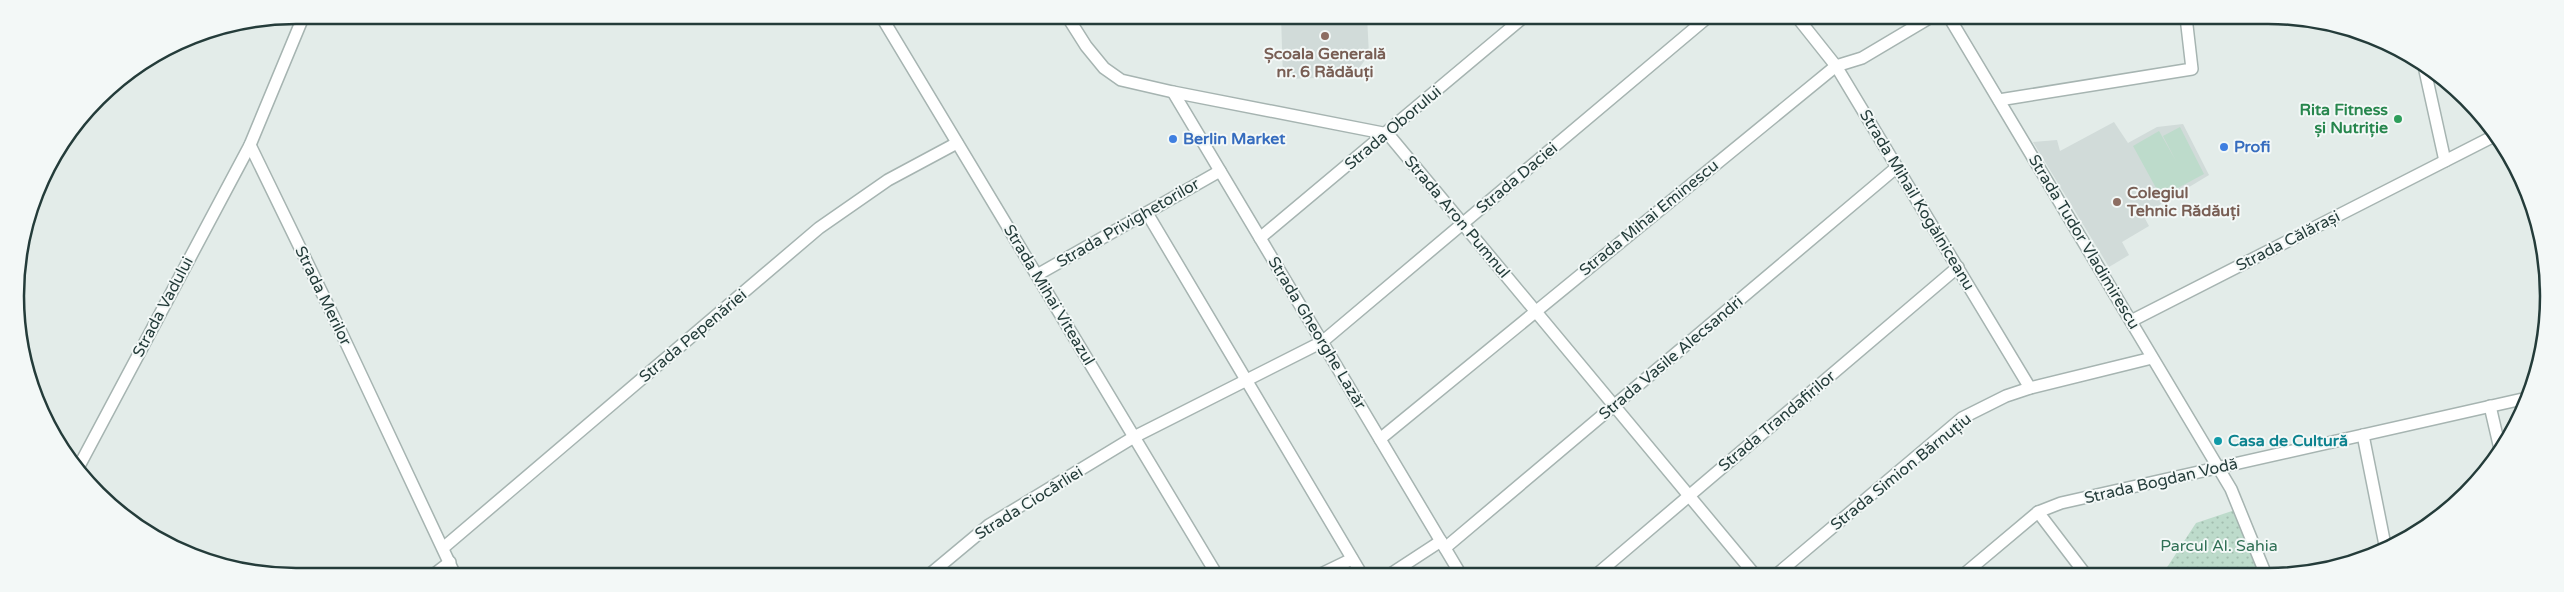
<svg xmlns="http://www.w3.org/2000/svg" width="2564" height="592" viewBox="0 0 2564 592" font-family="'Varela Round',sans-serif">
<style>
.built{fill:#d1dbd9}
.green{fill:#bddbcb}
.park{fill:url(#park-dots)}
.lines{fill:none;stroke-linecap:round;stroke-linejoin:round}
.minor-casing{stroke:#a6b4b1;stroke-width:14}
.minor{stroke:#fff;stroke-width:11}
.education-dot{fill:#8d6e63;stroke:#f3f8f7;stroke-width:2}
.leisure-dot{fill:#2e9e5b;stroke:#f3f8f7;stroke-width:2}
.shop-dot{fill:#3f7fe0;stroke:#f3f8f7;stroke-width:2}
.culture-dot{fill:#0f9aa8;stroke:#f3f8f7;stroke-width:2}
.labels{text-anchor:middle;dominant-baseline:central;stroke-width:4;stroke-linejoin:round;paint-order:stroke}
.education-label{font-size:16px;font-weight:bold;fill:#785e54;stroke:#f3f8f7}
.leisure-label{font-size:16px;font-weight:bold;fill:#27864d;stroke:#f3f8f7;text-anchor:end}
.street-label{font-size:16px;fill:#243c3a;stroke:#f3f8f7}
.shop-label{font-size:16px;font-weight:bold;fill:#366cbe;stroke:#f3f8f7;text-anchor:start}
.culture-label{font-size:16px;font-weight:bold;fill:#0d838f;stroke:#f3f8f7;text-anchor:start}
.park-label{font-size:16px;fill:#307055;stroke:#f3f8f7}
.rim{fill:none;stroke:#243c3a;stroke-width:2.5}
</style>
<defs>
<pattern id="park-dots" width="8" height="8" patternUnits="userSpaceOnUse" patternTransform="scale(1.25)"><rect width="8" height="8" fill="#bddbcb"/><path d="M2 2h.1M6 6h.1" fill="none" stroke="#a2bdaf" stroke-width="1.8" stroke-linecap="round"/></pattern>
</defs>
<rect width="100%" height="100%" fill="#e3ece9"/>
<g class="built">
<polygon points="1281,16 1367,16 1369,55 1352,77 1283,79"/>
<polygon points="2114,122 2128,143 2157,127 2183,124 2209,175 2143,215 2149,226 2122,242 2129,255 2109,267 2033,142 2057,140 2060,151"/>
</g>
<polygon class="green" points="2180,127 2204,174 2161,197 2133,146 2159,131 2176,161 2163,136"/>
<polygon class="park" points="2235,510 2261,575 2162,575 2196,523"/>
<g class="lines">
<defs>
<g id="minor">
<polyline points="881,16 1217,575"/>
<polyline points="1067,16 1086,46 1104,68 1121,80 1173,92 1388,134 1755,575"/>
<polyline points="1797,17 1836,66 2030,388"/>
<polyline points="1949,17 2231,489 2266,575"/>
<polyline points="2424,66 2445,161"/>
<polyline points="1173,92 1461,575"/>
<polyline points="1999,100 2192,69 2186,17"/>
<polyline points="250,145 340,330 455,575"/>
<polyline points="1147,213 1362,575"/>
<polyline points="1260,238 1525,16"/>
<polyline points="1037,275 1220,171"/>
<polyline points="2131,321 2496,135"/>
<polyline points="2490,406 2500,449"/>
<polyline points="2363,435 2386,550"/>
<polyline points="1380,439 1836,66 1862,58 1931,17"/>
<polyline points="77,470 250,145 304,15"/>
<polyline points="2038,512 2086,575"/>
<polyline points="443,548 819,228 888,180 957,143"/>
<polyline points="1445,548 1897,167"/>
<polyline points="433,575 450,562"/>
<polyline points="929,575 989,525 1134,437 1322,342 1708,17"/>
<polyline points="1319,575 1352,559"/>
<polyline points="1389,575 1441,541"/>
<polyline points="1596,575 1958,267"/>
<polyline points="1776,575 1962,418 2006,396 2030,388 2152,358"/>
<polyline points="1963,575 2038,512 2061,503 2527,398"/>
</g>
</defs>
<use href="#minor" class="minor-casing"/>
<use href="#minor" class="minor"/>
</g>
<g class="education-dot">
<circle cx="1325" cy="36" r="5"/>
<circle cx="2117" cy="202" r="5"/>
</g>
<circle class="leisure-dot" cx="2398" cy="119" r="5"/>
<g class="shop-dot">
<circle cx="1173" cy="139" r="5"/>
<circle cx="2224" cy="147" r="5"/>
</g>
<circle class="culture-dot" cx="2218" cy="441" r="5"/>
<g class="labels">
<g class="education-label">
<text x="1325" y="54">Școala Generală<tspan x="1325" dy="18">nr. 6 Rădăuți</tspan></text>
<text x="2127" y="193" text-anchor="start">Colegiul<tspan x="2127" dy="18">Tehnic Rădăuți</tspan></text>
</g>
<g class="leisure-label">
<text x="2388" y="110">Rita Fitness<tspan x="2388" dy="18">și Nutriție</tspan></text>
</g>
<g class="street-label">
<text transform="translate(1393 128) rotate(-40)">Strada Oborului</text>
<text transform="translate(1517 178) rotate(-40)">Strada Daciei</text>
<text transform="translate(1917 200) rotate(59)">Strada Mihail Kogălniceanu</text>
<text transform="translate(1457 217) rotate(50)">Strada Aron Pumnul</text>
<text transform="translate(1649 218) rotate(-39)">Strada Mihai Eminescu</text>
<text transform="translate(1128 223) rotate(-30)">Strada Privighetorilor</text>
<text transform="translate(2288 241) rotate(-27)">Strada Călărași</text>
<text transform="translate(2084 242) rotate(59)">Strada Tudor Vladimirescu</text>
<text transform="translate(1049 295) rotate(59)">Strada Mihai Viteazul</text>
<text transform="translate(323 296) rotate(64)">Strada Merilor</text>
<text transform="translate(163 307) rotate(-62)">Strada Vadului</text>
<text transform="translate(1317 333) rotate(59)">Strada Gheorghe Lazăr</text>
<text transform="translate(693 336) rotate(-40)">Strada Pepenăriei</text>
<text transform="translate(1671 358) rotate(-40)">Strada Vasile Alecsandri</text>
<text transform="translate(1777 421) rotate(-40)">Strada Trandafirilor</text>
<text transform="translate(1901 472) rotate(-39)">Strada Simion Bărnuțiu</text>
<text transform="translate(2161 481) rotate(-13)">Strada Bogdan Vodă</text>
<text transform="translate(1029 503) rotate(-32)">Strada Ciocârliei</text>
</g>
<g class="shop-label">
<text x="1183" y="139">Berlin Market</text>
<text x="2234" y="147">Profi</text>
</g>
<g class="culture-label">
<text x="2228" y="441">Casa de Cultură</text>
</g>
<g class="park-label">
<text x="2219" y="546">Parcul Al. Sahia</text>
</g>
</g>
<path d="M0 0H2564V592H0ZM296 24H2268A272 272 0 0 1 2540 296V296A272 272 0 0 1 2268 568H296A272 272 0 0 1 24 296V296A272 272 0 0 1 296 24Z" fill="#f3f8f7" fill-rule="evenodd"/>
<path class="rim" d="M296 24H2268A272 272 0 0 1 2540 296V296A272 272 0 0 1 2268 568H296A272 272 0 0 1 24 296V296A272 272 0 0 1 296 24Z"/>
</svg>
